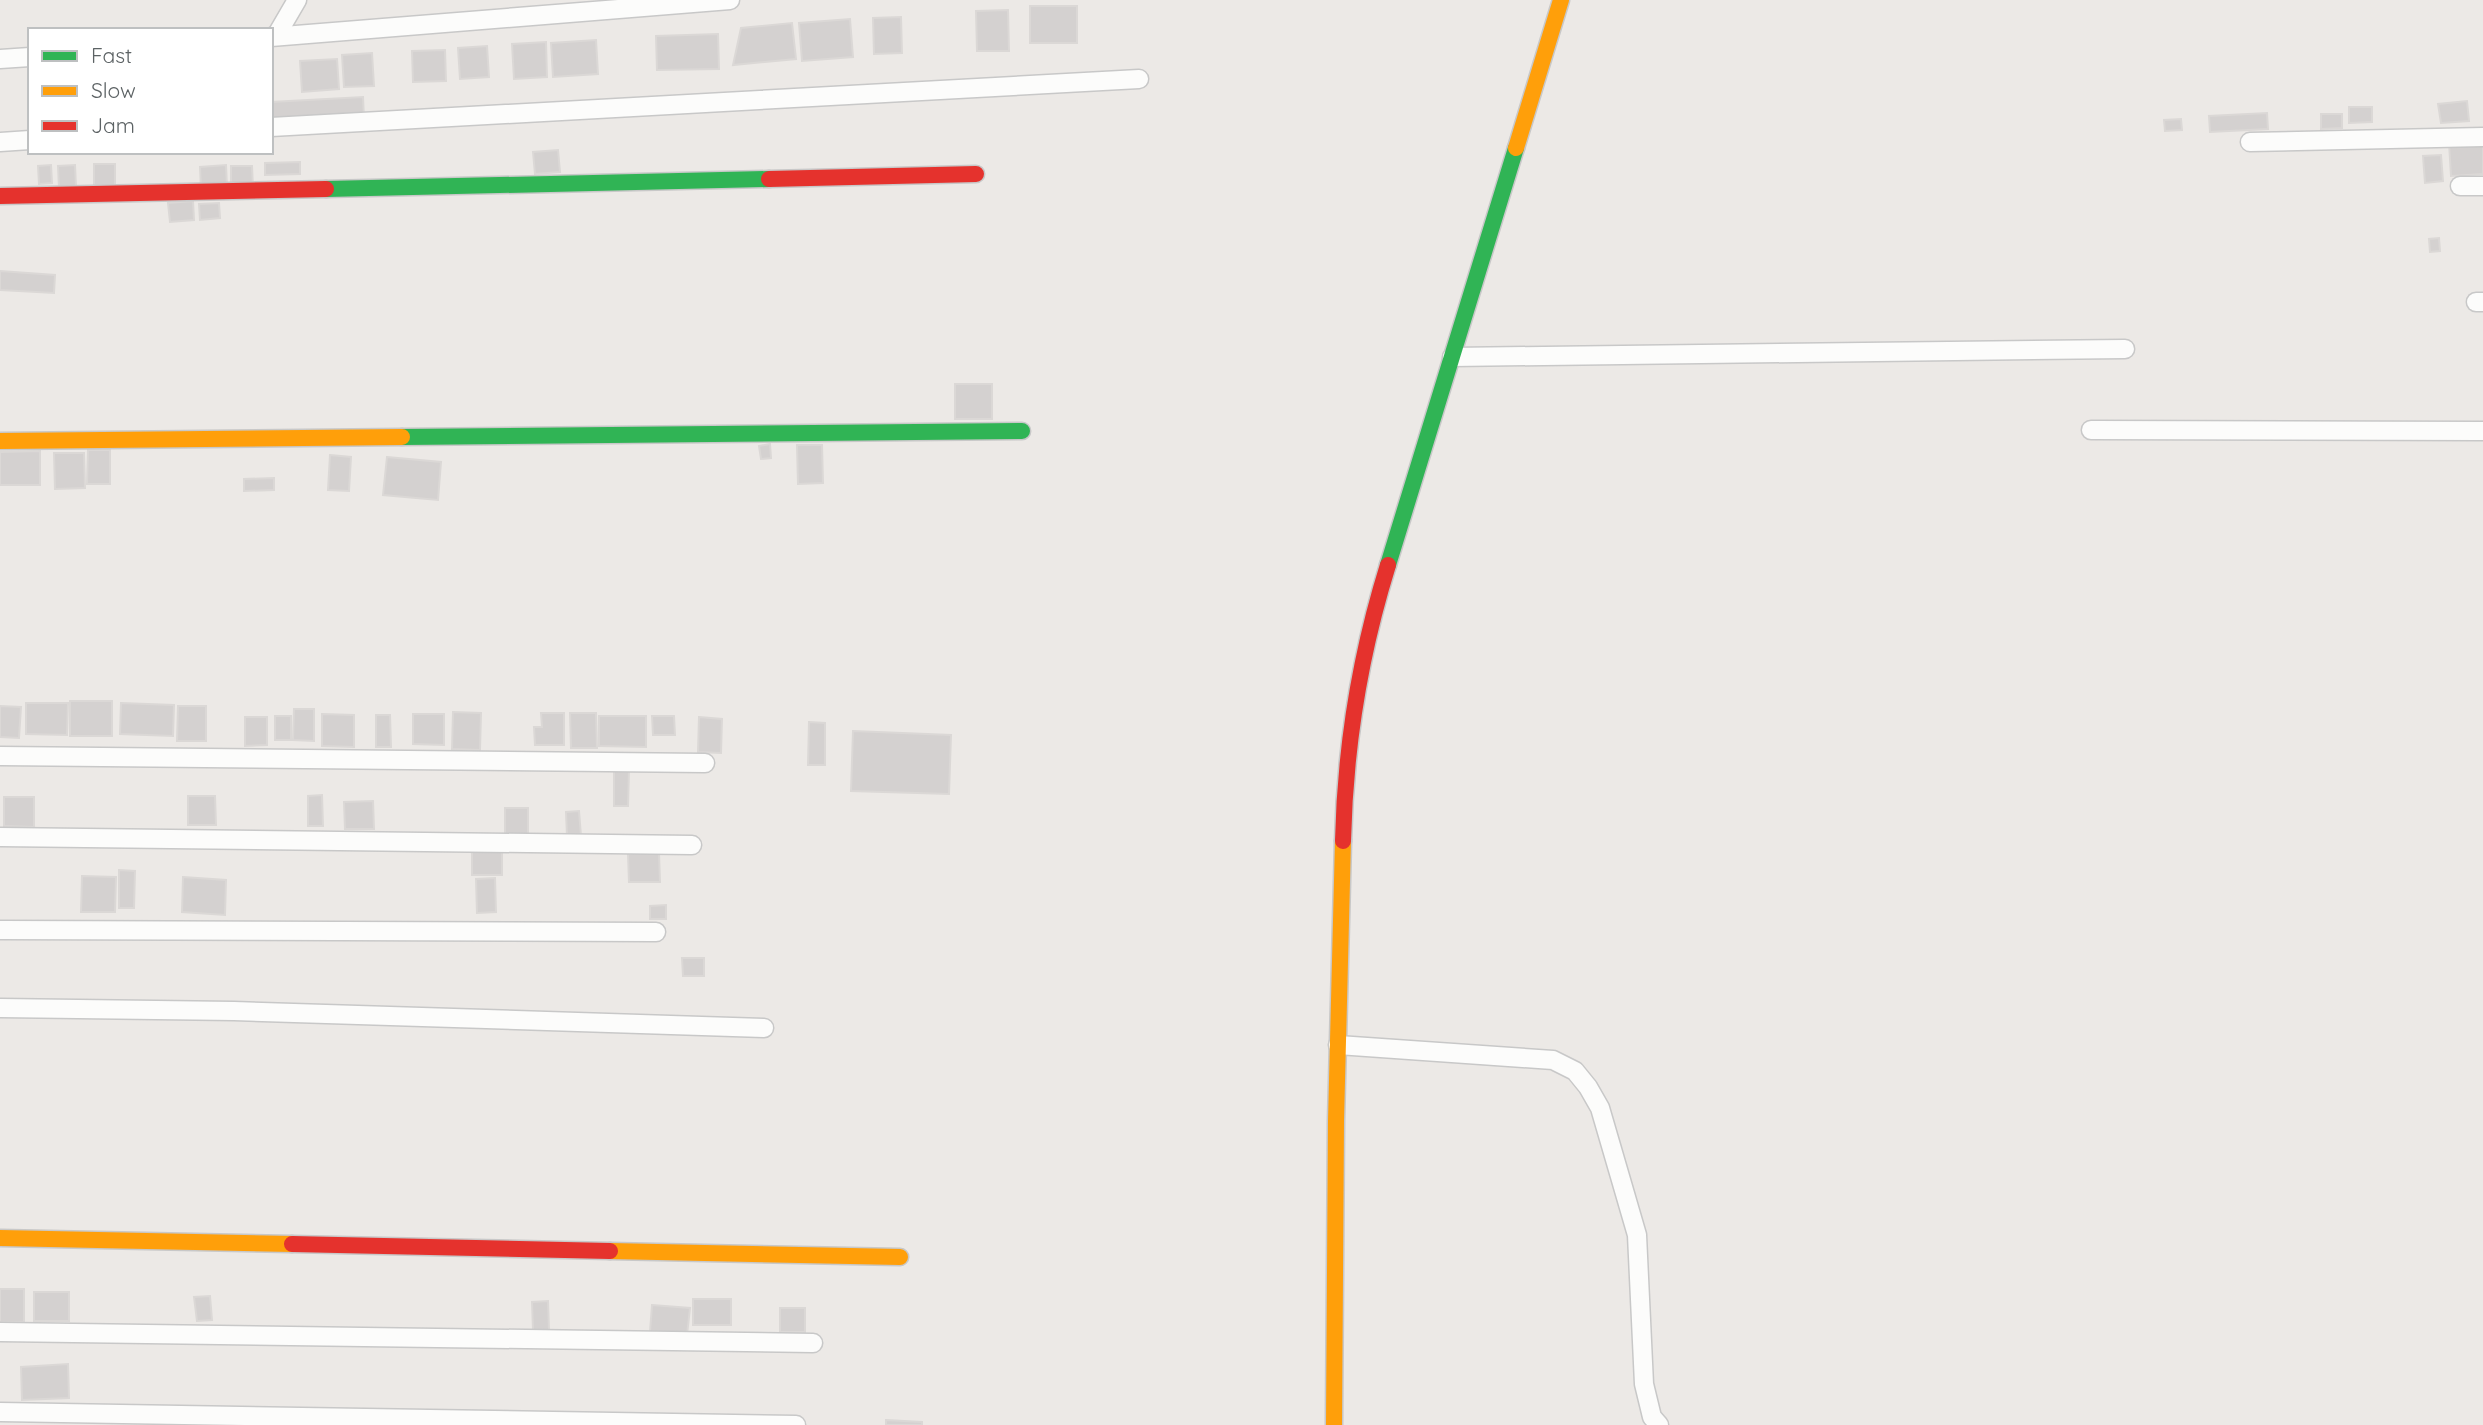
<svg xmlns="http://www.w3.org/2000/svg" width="2483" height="1425" viewBox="0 0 2483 1425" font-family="Quicksand,sans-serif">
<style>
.building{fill:#d4d1d0;stroke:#dbd8d6;stroke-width:2}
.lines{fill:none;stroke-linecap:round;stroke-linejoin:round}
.street-casing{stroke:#c8c8c8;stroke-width:21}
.fast-casing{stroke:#c8c8c8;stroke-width:19}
.slow-casing{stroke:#c8c8c8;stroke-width:19}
.jam-casing{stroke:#c8c8c8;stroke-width:19}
.street{stroke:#fcfcfb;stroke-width:18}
.fast{stroke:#30b455;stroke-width:16}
.slow{stroke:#ff9f0a;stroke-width:16}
.jam{stroke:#e5322d;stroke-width:16}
</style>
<rect width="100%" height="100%" fill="#ece9e6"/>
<g class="building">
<rect x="1030" y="6" width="47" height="37"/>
<polygon points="1008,10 1009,51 977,51 976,11"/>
<polygon points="901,17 902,53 874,54 873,18"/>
<polygon points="850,19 853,57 802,61 799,23"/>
<polygon points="792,23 796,59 733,65 741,28"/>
<polygon points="718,34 719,69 657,70 656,36"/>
<polygon points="596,40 598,74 553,77 551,43"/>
<polygon points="546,42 547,77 514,79 512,44"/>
<polygon points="487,46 489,77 460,79 458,48"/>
<polygon points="445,50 446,81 413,82 412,51"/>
<polygon points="372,53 374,86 344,87 342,55"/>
<polygon points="337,59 339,89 302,92 300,61"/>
<polygon points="363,97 364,118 271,123 271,102"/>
<polygon points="2467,101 2469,121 2441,123 2438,104"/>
<polygon points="2349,107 2372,107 2372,122 2349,123"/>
<polygon points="2267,113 2268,129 2210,132 2209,116"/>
<polygon points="2321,114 2342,114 2342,128 2321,129"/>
<polygon points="2181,119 2182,130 2165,131 2164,120"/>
<polygon points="2483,142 2483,174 2451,176 2449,143"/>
<polygon points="558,150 560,172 535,174 533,152"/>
<polygon points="2441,155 2443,181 2425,183 2423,156"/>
<polygon points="300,162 300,174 265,175 265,163"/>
<rect x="94" y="164" width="21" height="21"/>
<polygon points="51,165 52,183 39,184 38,166"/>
<polygon points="75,165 76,187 59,188 58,166"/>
<polygon points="226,165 227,187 201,189 200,167"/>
<polygon points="231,166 252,166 253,188 231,188"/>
<polygon points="193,201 194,220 170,222 168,203"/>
<polygon points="219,203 220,218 200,220 199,204"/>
<polygon points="2439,238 2440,251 2430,252 2429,239"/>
<polygon points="0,271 55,275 54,293 0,290"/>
<rect x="955" y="384" width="37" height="35"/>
<polygon points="770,444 771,458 761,459 759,446"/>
<polygon points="797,445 822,445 823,483 798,484"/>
<polygon points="88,450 110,450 110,484 87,484"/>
<polygon points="40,451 40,485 0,485 0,452"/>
<polygon points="54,453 84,453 85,488 55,489"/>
<polygon points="330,455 351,457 349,491 328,490"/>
<polygon points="387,457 441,462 438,500 383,495"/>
<polygon points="274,478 274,490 244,491 244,479"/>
<rect x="70" y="701" width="42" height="35"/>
<polygon points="26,703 68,703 67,735 26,734"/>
<polygon points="121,703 174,705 173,736 120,734"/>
<polygon points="0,706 21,707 19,738 0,737"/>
<polygon points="178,706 206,706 206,741 177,741"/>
<polygon points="294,709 314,709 314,741 293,740"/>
<polygon points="453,712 481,713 480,750 452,749"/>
<polygon points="541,713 564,713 564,745 535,745 534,727 542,727"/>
<polygon points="570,713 596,713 597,748 571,748"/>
<polygon points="322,714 354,715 354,747 322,746"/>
<polygon points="413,714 444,714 444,745 413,744"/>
<polygon points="376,715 390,715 391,747 376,747"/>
<rect x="275" y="716" width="16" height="24"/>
<polygon points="599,716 646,716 646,747 599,746"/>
<polygon points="652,716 674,716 675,735 653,735"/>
<polygon points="245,717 267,717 267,745 245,746"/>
<polygon points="699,717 722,719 721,753 698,752"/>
<polygon points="809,722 825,723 825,765 808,765"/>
<polygon points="853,731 951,735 949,794 851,791"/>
<polygon points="614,770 629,770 628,806 614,806"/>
<polygon points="322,795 323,826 308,826 308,796"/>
<polygon points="188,796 215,796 216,825 188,825"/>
<polygon points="4,797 34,797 34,827 4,826"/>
<polygon points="373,801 374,829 345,829 344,802"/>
<rect x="505" y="808" width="23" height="27"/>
<polygon points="579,811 581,836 567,836 566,812"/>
<rect x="472" y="850" width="30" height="25"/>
<polygon points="659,853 660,882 629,882 628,854"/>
<polygon points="119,870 135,871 134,908 119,908"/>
<polygon points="82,876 116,877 115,912 81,912"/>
<polygon points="183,877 226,880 225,915 182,912"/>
<polygon points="495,878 496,912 477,913 476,879"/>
<polygon points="666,905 666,919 650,919 650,906"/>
<polygon points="682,958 704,958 704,976 683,976"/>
<rect x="0" y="1289" width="24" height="33"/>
<rect x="34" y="1292" width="35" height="29"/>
<polygon points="210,1296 212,1320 197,1321 194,1297"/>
<rect x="693" y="1299" width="38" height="26"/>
<polygon points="548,1301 549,1330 533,1330 532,1302"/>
<polygon points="652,1305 690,1308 687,1335 650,1332"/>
<rect x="780" y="1308" width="25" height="24"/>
<polygon points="68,1364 69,1398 22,1400 21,1367"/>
<polygon points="886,1420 922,1422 922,1425 886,1425"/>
</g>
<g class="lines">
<defs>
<g id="street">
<polyline points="276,36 297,0"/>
<polyline points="271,37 730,0"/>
<polyline points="0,59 30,57"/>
<polyline points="271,127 1139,79"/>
<polyline points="0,142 30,140"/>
<polyline points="2250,142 2483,137"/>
<polyline points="2460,186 2483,186"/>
<polyline points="2476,302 2483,302"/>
<polyline points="1452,357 2125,349"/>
<polyline points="2091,430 2483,431"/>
<polyline points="0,756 705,763"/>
<polyline points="0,837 692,845"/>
<polyline points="0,930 656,932"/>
<polyline points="0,1008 234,1011 764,1028"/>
<polyline points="1338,1045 1553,1060 1575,1071 1588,1087 1600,1108 1621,1180 1637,1235 1644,1384 1652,1417 1659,1425"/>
<polyline points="0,1332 813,1343"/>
<polyline points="0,1412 796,1425"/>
</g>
<g id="fast">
<polyline points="326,189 769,179"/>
<polyline points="402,437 1022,431"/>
<polyline points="1388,565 1516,148"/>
</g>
<g id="slow">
<polyline points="1516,148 1561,0"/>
<polyline points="0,441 402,437"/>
<polyline points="0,1238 292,1244"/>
<polyline points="610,1251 900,1257"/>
<polyline points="1334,1425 1336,1121 1343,841"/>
</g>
<g id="jam">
<polyline points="769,179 976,174"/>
<polyline points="0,196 326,189"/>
<path d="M1343 841C1345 747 1360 655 1388 565"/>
<polyline points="292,1244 610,1251"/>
</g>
</defs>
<use href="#street" class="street-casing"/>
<use href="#fast" class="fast-casing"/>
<use href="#slow" class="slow-casing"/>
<use href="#jam" class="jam-casing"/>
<use href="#street" class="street"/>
<use href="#fast" class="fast"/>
<use href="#slow" class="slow"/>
<use href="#jam" class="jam"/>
</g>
<rect x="28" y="28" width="245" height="126" fill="#ffffff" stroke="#bec0c1" stroke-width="2"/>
<rect x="42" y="51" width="35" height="10" fill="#30b455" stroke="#bec0c1" stroke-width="2"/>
<text x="91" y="63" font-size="21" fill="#5c6264">Fast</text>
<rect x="42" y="86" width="35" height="10" fill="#ff9f0a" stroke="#bec0c1" stroke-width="2"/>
<text x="91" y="98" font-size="21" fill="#5c6264">Slow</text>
<rect x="42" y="121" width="35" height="10" fill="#e5322d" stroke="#bec0c1" stroke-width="2"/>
<text x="91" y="133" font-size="21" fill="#5c6264">Jam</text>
</svg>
